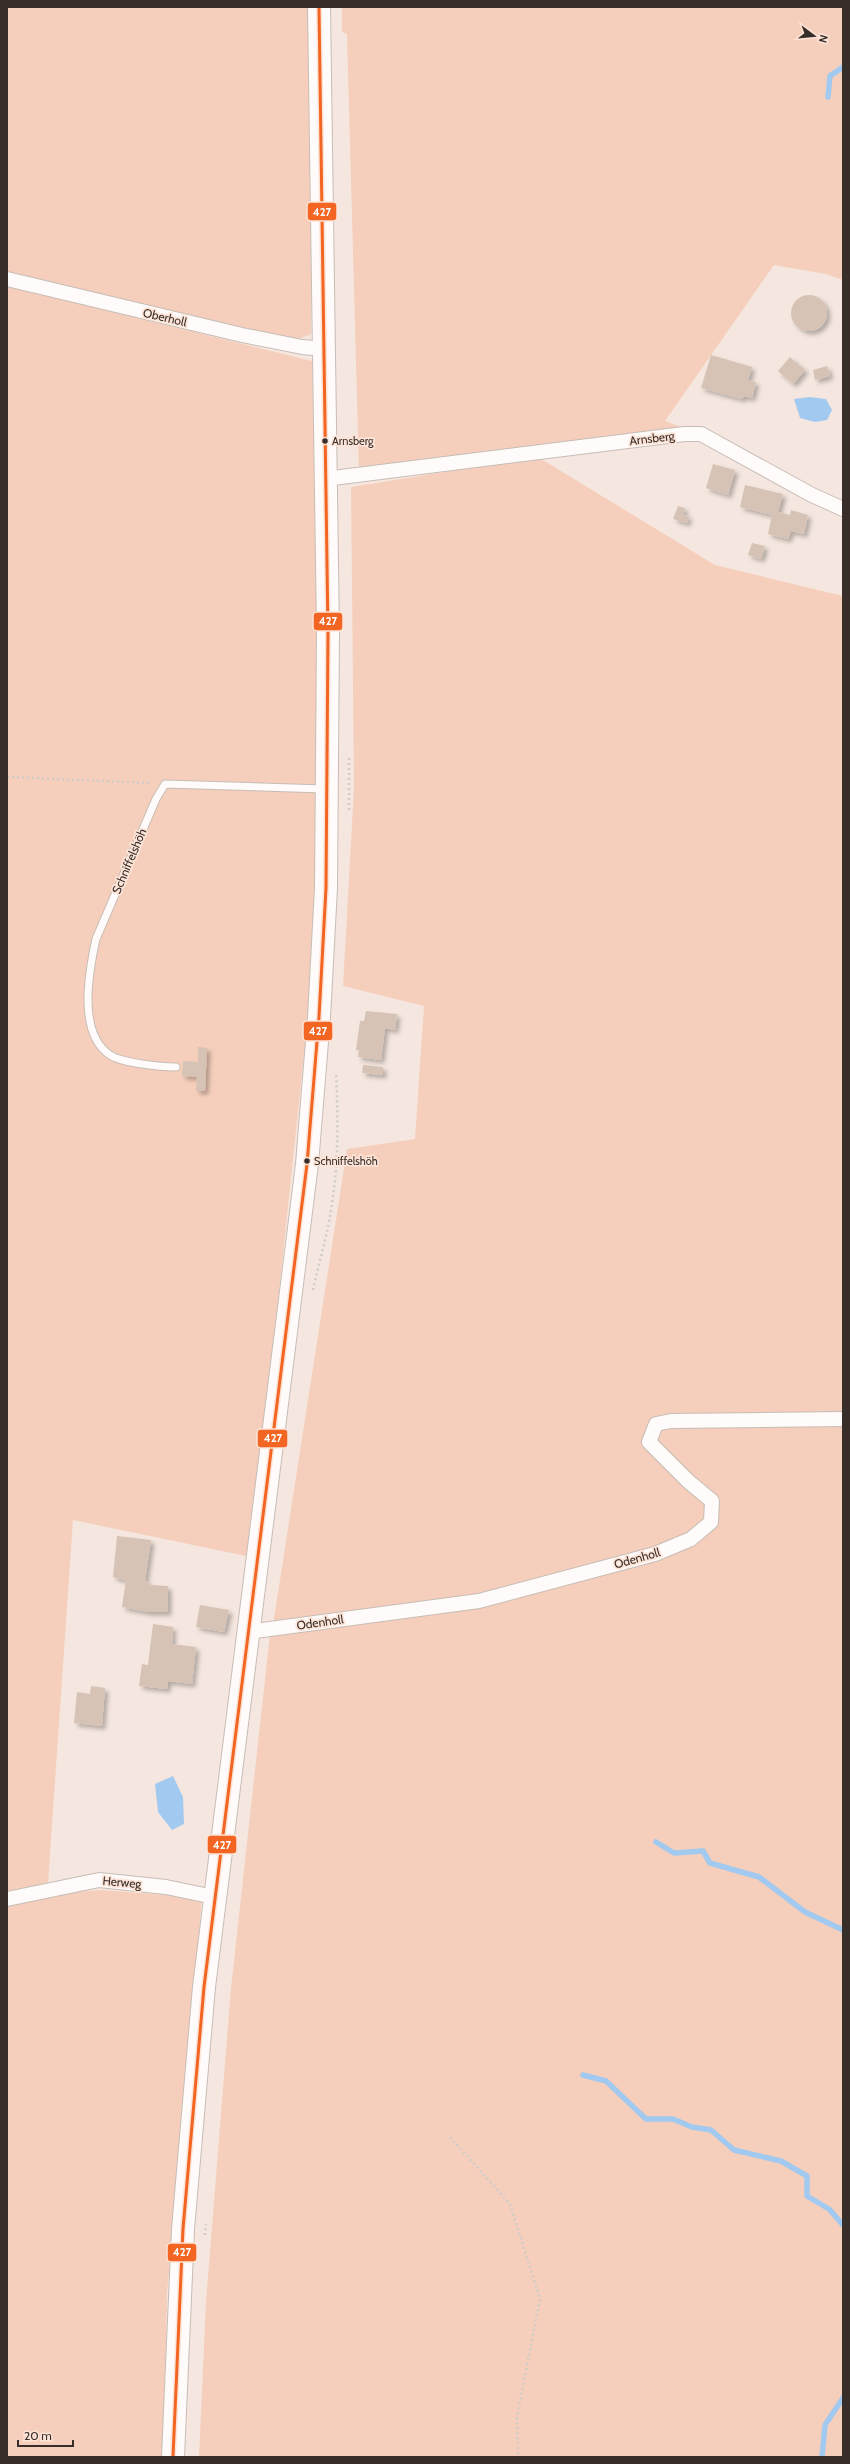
<svg xmlns="http://www.w3.org/2000/svg" width="850" height="2464" viewBox="0 0 850 2464" font-family="Cabin,sans-serif">
<style>
.green{fill:#f5cfbb}
.water{fill:#a2c9ef}
.lines{fill:none;stroke-linecap:round;stroke-linejoin:round}
.stream{stroke:#a2c9ef;stroke-width:5.5}
.building{fill:#d7c2b6;filter:url(#shadow)}
.service-casing{stroke:#c7bdb6;stroke-width:9}
.minor-casing{stroke:#c7bdb6;stroke-width:16}
.primary-casing{stroke:#c7bdb6;stroke-width:24}
.path{stroke:#d0cbc8;stroke-width:2.5;stroke-dasharray:2 3;stroke-linecap:butt}
.service{stroke:#fefbfa;stroke-width:7}
.minor{stroke:#fefbfa;stroke-width:14}
.primary{stroke:#fefbfa;stroke-width:22}
.bus-1-casing{stroke:#fde4d7;stroke-width:6}
.bus-1{stroke:#f26522;stroke-width:3}
.bus-dot{fill:#372e29;stroke:#fde4d7;stroke-width:1.5}
.labels{text-anchor:middle;dominant-baseline:central;stroke-width:3.5;stroke-linejoin:round;paint-order:stroke}
.bus-label{font-size:11px;fill:#372e29;stroke:#fde4d7;text-anchor:start}
.street-label{font-size:12px;fill:#372e29;stroke:#fde4d7}
.line-badge{stroke:#fde4d7;stroke-width:1.5}
.badge-label{font-size:11px;text-anchor:middle;font-weight:bold;fill:#fff}
</style>
<defs>
<filter id="shadow"><feDropShadow dx="3.5" dy="3.5" stdDeviation="2" flood-color="#0004"/></filter>
</defs>
<rect width="100%" height="100%" fill="#f5e7df"/>
<g class="green">
<polygon points="7,7 312,7 311,334 299,339 244,331 7,274"/>
<polygon points="342,7 843,7 843,280 826,274 774,265 665,421 684,428 359,472 347,34 342,32"/>
<polygon points="7,286 312,361 322,798 309,1008 251,1557 73,1520 48,1883 7,1893"/>
<polygon points="538,457 715,565 843,596 843,2457 199,2457 206,2302 231,1988 270,1634 479,1598 273,1625 347,1149 415,1139 424,1006 343,986 354,788 351,487"/>
<polygon points="102,1890 202,1898 167,2294 164,2457 7,2457 7,1904 49,1894"/>
</g>
<g class="water">
<polygon points="810,397 826,399 832,410 827,420 815,422 800,418 794,399"/>
<polygon points="173,1776 183,1797 184,1824 172,1830 158,1812 155,1784"/>
</g>
<g class="lines">
<g class="stream">
<polyline points="828,97 830,76 843,67"/>
<polyline points="656,1842 674,1853 703,1851 710,1863 759,1877 805,1912 843,1930"/>
<polyline points="583,2075 606,2081 646,2119 673,2119 692,2127 711,2130 734,2150 781,2161 807,2176 807,2196 829,2209 843,2225"/>
<polyline points="822,2457 825,2425 843,2398"/>
</g>
</g>
<g class="building">
<circle cx="809" cy="313" r="18"/>
<polygon points="711,355 752,367 748,380 756,382 752,398 744,396 742,399 701,388"/>
<polygon points="790,357 805,370 793,384 778,371"/>
<polygon points="827,366 830,376 815,380 813,370"/>
<polygon points="713,464 735,470 728,495 706,488"/>
<polygon points="745,485 783,494 778,512 790,515 791,510 808,515 804,534 791,531 788,539 768,534 772,515 740,507"/>
<polygon points="678,506 685,508 683,515 689,516 687,523 673,519"/>
<polygon points="752,543 765,546 761,559 748,555"/>
<polygon points="366,1011 397,1014 395,1030 385,1028 381,1060 358,1057 359,1050 356,1050 360,1021 364,1021"/>
<polygon points="198,1047 207,1048 205,1091 196,1091 197,1077 182,1076 183,1061 198,1062"/>
<polygon points="363,1065 383,1067 383,1075 362,1073"/>
<polygon points="117,1536 151,1540 145,1581 148,1582 149,1585 168,1586 168,1612 148,1612 122,1607 126,1580 113,1577"/>
<polygon points="200,1605 229,1610 224,1632 196,1627"/>
<polygon points="153,1624 173,1627 172,1644 196,1647 192,1684 168,1681 167,1689 139,1686 142,1664 148,1665"/>
<polygon points="91,1686 105,1688 102,1726 74,1723 77,1692 90,1694"/>
</g>
<g class="lines">
<defs>
<path id="service" d="M176 1067C161 1067 122 1063 110 1055 77 1033 89 971 96 939L156 799 165 784 324 789"/>
<g id="minor">
<polyline points="7,279 242,335 302,347 324,349"/>
<polyline points="325,479 684,434 701,434 812,495 843,509"/>
<polyline points="247,1632 479,1601 655,1554 691,1539 711,1522 712,1501 688,1481 649,1442 656,1424 671,1421 843,1419"/>
<polyline points="7,1899 99,1880 166,1887 214,1897"/>
</g>
<polyline id="primary" points="173,2457 183,2229 204,1987 307,1164 319,1017 326,888 328,633 319,7"/>
</defs>
<use href="#service" class="service-casing"/>
<use href="#minor" class="minor-casing"/>
<use href="#primary" class="primary-casing"/>
<g class="path">
<polyline points="7,777 150,783"/>
<polyline points="349,810 349,755"/>
<path d="M313 1290C319 1263 327 1236 331 1210 339 1164 338 1119 336 1073"/>
<polyline points="450,2137 510,2204 540,2299 517,2417 518,2457"/>
<polyline points="205,2235 206,2224"/>
</g>
<use href="#service" class="service"/>
<use href="#minor" class="minor"/>
<use href="#primary" class="primary"/>
<defs>
<polyline id="bus-1" points="173,2457 183,2229 204,1987 307,1164 319,1017 326,888 328,633 319,7"/>
</defs>
<use href="#bus-1" class="bus-1-casing"/>
<use href="#bus-1" class="bus-1"/>
</g>
<g class="bus-dot">
<circle cx="325" cy="441" r="3.5"/>
<circle cx="307" cy="1161" r="3.5"/>
</g>
<g class="labels">
<g class="bus-label">
<text x="332" y="441">Arnsberg</text>
<text x="314" y="1161">Schniffelshöh</text>
</g>
<g class="street-label">
<text transform="translate(165 317) rotate(13)">Oberholl</text>
<text transform="translate(652 438) rotate(-7)">Arnsberg</text>
<text transform="translate(129 861) rotate(-67)">Schniffelshöh</text>
<text transform="translate(637 1558) rotate(-16)">Odenholl</text>
<text transform="translate(320 1622) rotate(-8)">Odenholl</text>
<text transform="translate(122 1882) rotate(5)">Herweg</text>
</g>
</g>
<g class="line-badge">
<rect x="307" y="202" width="30" height="19" rx="4" fill="#f26522"/>
<rect x="313" y="612" width="30" height="19" rx="4" fill="#f26522"/>
<rect x="303" y="1021" width="30" height="20" rx="4" fill="#f26522"/>
<rect x="257" y="1429" width="31" height="19" rx="4" fill="#f26522"/>
<rect x="207" y="1835" width="30" height="19" rx="4" fill="#f26522"/>
<rect x="167" y="2243" width="30" height="19" rx="4" fill="#f26522"/>
</g>
<g class="badge-label">
<text x="322" y="216">427</text>
<text x="328" y="625">427</text>
<text x="318" y="1035">427</text>
<text x="273" y="1442">427</text>
<text x="222" y="1849">427</text>
<text x="182" y="2256">427</text>
</g>
<rect width="850" height="2464" fill="none" stroke="#372e29" stroke-width="16"/>
<g transform="translate(814 36) rotate(106)" stroke="#fde4d7" stroke-width="3" paint-order="stroke">
<path d="M0-3L7 15L0 10L-7 15Z" fill="#372e29"/>
<text y="-6" font-size="11" font-weight="bold" text-anchor="middle" fill="#372e29">N</text>
</g>
<path d="M18 2440v6h55v-6" fill="none" stroke="#372e29" stroke-width="2"/>
<text x="24" y="2440" font-size="12" fill="#372e29" stroke="#fde4d7" stroke-width="3" paint-order="stroke">20 m</text>
</svg>
